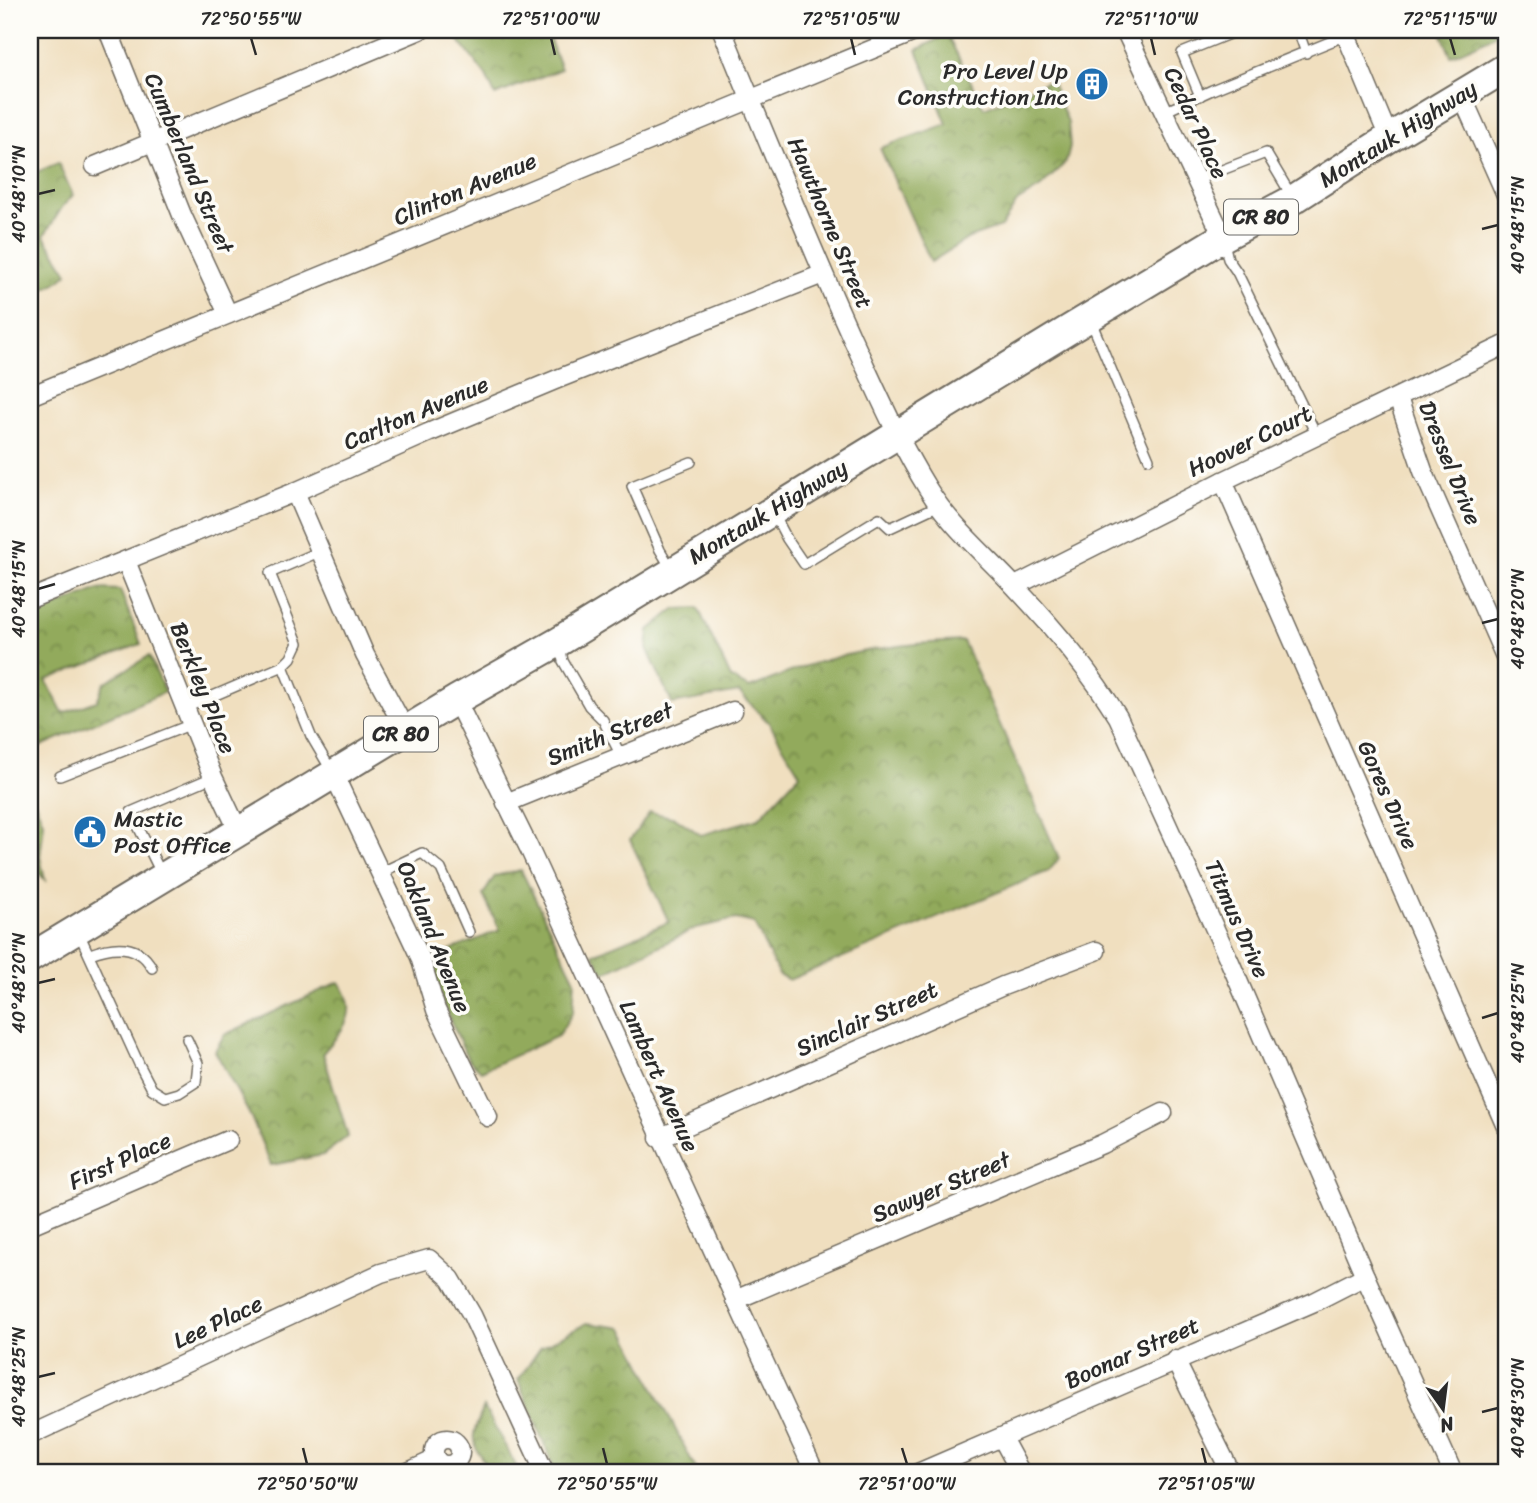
<svg xmlns="http://www.w3.org/2000/svg" width="1537" height="1503" viewBox="0 0 1537 1503" font-family="Sriracha,sans-serif">
<style>
.forest{fill:url(#forest-crowns);stroke:#5e6a43;stroke-width:2}
.lines{fill:none;stroke-linecap:round;stroke-linejoin:round}
.service-casing{stroke:#706a5f;stroke-width:12}
.minor-casing{stroke:#706a5f;stroke-width:21}
.primary-casing{stroke:#706a5f;stroke-width:32}
.service{stroke:#fff;stroke-width:9}
.minor{stroke:#fff;stroke-width:18}
.primary{stroke:#fff;stroke-width:28}
.ticks{fill:none;stroke:#2b2b2b;stroke-width:2.5}
.labels{text-anchor:middle;dominant-baseline:central;stroke-width:7;stroke-linejoin:round;paint-order:stroke}
.shield{fill:#fdfcf7;stroke:#6a6a68;stroke-width:2}
.shield-label{font-size:21px;font-weight:bold;fill:#2b2b2b}
.poi-label{font-size:23px;fill:#2b2b2b;stroke:#fdfcf7;text-anchor:end}
.street-label{font-size:23px;fill:#2b2b2b;stroke:#fdfcf7}
.neatline{fill:none;stroke:#2b2b2b;stroke-width:2.5}
.ticks-label{font-size:18px;text-anchor:middle;fill:#2b2b2b}
</style>
<defs>
<pattern id="forest-crowns" width="20" height="18" patternUnits="userSpaceOnUse" patternTransform="scale(1.75)"><rect width="20" height="18" fill="#92aa5b"/><path d="M2 6a3 3 0 1 1 6 0M12 15a3 3 0 1 1 6 0" fill="none" stroke="#778b4b"/></pattern>
</defs>
<rect width="100%" height="100%" fill="#fdfcf7"/>
<filter id="ink" filterUnits="userSpaceOnUse"><feTurbulence type="fractalNoise" baseFrequency=".0143" numOctaves="2"/><feDisplacementMap in="SourceGraphic" scale="14" xChannelSelector="R" yChannelSelector="G"/><feConvolveMatrix kernelMatrix="1 2 1 2 8 2 1 2 1" color-interpolation-filters="sRGB"/></filter>
<filter id="wash" filterUnits="userSpaceOnUse"><feTurbulence type="fractalNoise" baseFrequency=".00686" numOctaves="4" result="noise"/><feDisplacementMap in="SourceGraphic" scale="28" xChannelSelector="R" yChannelSelector="G"/><feGaussianBlur stdDeviation="1.57" result="paint"/><feColorMatrix in="noise" values="0 0 0 0 0 0 0 0 0 0 0 0 0 0 0 0 0 1.4 0 .05"/><feComposite in="paint" operator="in"/></filter>
<g filter="url(#wash)">
<rect width="100%" height="100%" fill="#f0dfbf"/>
<g class="forest">
<polygon points="466,30 546,30 561,69 495,95 486,76 454,34"/>
<polygon points="1440,30 1500,30 1488,39 1451,56"/>
<polygon points="947,34 984,108 1051,80 1068,123 1070,146 1066,162 1041,187 1017,202 1001,227 969,238 931,262 880,148 947,124 917,50"/>
<polygon points="58,163 73,195 63,206 44,236 68,273 56,283 30,296 30,175"/>
<polygon points="99,589 120,590 141,644 46,680 63,713 97,701 104,683 149,656 165,692 30,751 30,617"/>
<path d="M698 608 731 678 749 688C769 681 789 672 809 665 858 649 912 643 963 641L1059 858 1049 871 789 980 779 975 754 923 736 919 696 928 604 973 593 954 669 922 630 840 650 812 676 818 701 835 759 818 800 774 769 723 739 692 672 704 647 648 649 630 675 609Z"/>
<polygon points="30,790 44,824 40,857 45,880 30,863"/>
<polygon points="521,870 575,980 573,1012 558,1036 481,1071 468,1059 429,972 434,957 500,930 483,895 495,876"/>
<path d="M339 982C361 1012 344 1028 323 1053L348 1136 323 1155 271 1165 251 1117 215 1051 224 1035Z"/>
<polygon points="587,1323 623,1328 698,1473 556,1473 518,1380 541,1347"/>
<path d="M484 1407 520 1473H490C471 1438 468 1444 484 1407Z"/>
</g>
</g>
<g filter="url(#ink)">
<g class="lines">
<defs>
<g id="service">
<polyline points="1298,30 1306,53"/>
<polyline points="1200,96 1182,53 1239,30"/>
<polyline points="1164,112 1212,90 1359,30"/>
<polyline points="1196,180 1266,153 1291,195"/>
<polyline points="1224,242 1228,259 1237,272 1317,436"/>
<polyline points="1090,319 1149,459"/>
<polyline points="774,514 787,539 804,564 879,518 890,528 939,505"/>
<polyline points="672,570 660,550 632,486 691,462"/>
<polyline points="560,646 563,661 589,706 603,720 621,756"/>
<polyline points="283,666 311,736 331,770"/>
<polyline points="185,708 283,666 291,658 298,643 270,573 321,551"/>
<polyline points="60,776 192,724"/>
<polyline points="382,872 422,853 441,869 469,932"/>
<polyline points="162,875 131,812 213,777"/>
<polyline points="78,931 139,1064 152,1089 165,1097 179,1093 196,1082 198,1063 187,1039"/>
<path d="M90 954C114 945 139 943 152 968"/>
<polyline points="30,1086 33,1085"/>
</g>
<g id="minor">
<polyline points="108,30 182,215 228,314"/>
<path d="M722 30C764 133 806 236 852 338 876 389 898 441 928 489 951 527 987 556 1016 588 1054 628 1089 670 1118 717L1230 962 1365 1276 1453 1473"/>
<polyline points="1125,30 1223,237"/>
<polyline points="1344,30 1389,138"/>
<polyline points="1461,94 1507,197"/>
<polyline points="95,166 420,30"/>
<polyline points="30,396 919,30"/>
<polyline points="1398,398 1423,471 1507,661"/>
<polyline points="1223,481 1507,1129"/>
<polyline points="295,492 365,655 406,731"/>
<polyline points="126,561 213,777 239,832"/>
<polyline points="1015,586 1223,481 1507,344"/>
<polyline points="30,599 295,492 428,433 560,378 823,274"/>
<polyline points="456,700 529,848 815,1473"/>
<polyline points="334,775 420,957 436,1010 488,1117"/>
<polyline points="506,803 733,711"/>
<polyline points="659,1138 1003,986 1096,951"/>
<polyline points="30,1225 228,1140"/>
<polyline points="735,1300 1102,1144 1163,1113"/>
<polyline points="1175,1360 1231,1473"/>
<polyline points="30,1435 381,1273 429,1259 451,1279 472,1315 545,1473"/>
<polyline points="1002,1438 1021,1473"/>
<circle cx="447" cy="1452" r="13"/>
<polyline points="406,1473 436,1459"/>
<polyline points="918,1473 1314,1302 1365,1276"/>
</g>
<polyline id="primary" points="30,958 456,700 560,641 1065,332 1223,237 1294,199 1389,138 1507,67"/>
</defs>
<use href="#service" class="service-casing"/>
<use href="#minor" class="minor-casing"/>
<use href="#primary" class="primary-casing"/>
<use href="#service" class="service"/>
<use href="#minor" class="minor"/>
<use href="#primary" class="primary"/>
</g>
</g>
<path class="ticks" d="M251 38 256 55M551 38 555 55M851 38 855 55M1151 38 1155 55M1450 38 1455 55M38 194 55 190M1482 229 1498 225M38 589 55 584M1482 623 1498 619M38 983 55 979M1482 1018 1498 1013M38 1377 55 1373M1482 1412 1498 1408M303 1448 307 1464M603 1448 607 1464M902 1448 907 1464M1202 1448 1206 1464"/>
<defs>
<symbol id="building-disc" viewBox="-11 -11 22 22"><circle r="9.5" fill="#1f6fb2" stroke="#fdfcf7"/><path d="M-4-6H4V6H1V3H-1V6H-4ZM-2.5-4.3h1.7v1.8h-1.7ZM.8-4.3h1.7v1.8H.8ZM-2.5-1h1.7V.8h-1.7ZM.8-1h1.7V.8H.8Z" fill="#fff"/></symbol>
<symbol id="civic-disc" viewBox="-11 -11 22 22"><circle r="9.5" fill="#1f6fb2" stroke="#fdfcf7"/><path d="M-.6-6.5H3V-4.5H.6V-3L4-1V1h2V6H-6V1h2V-1L-.6-3ZM-1.2 2.5V6h2.4V2.5Z" fill="#fff"/></symbol>
</defs>
<g fill-rule="evenodd">
<use href="#building-disc" x="1073" y="65" width="38" height="38"/>
<use href="#civic-disc" x="71" y="813" width="38" height="38"/>
</g>
<g class="labels">
<g class="shield">
<rect x="1224" y="199.5" width="74" height="35" rx="5"/>
<rect x="364" y="716.5" width="74" height="35" rx="5"/>
</g>
<g class="shield-label">
<text x="1261" y="217">CR 80</text>
<text x="401" y="734">CR 80</text>
</g>
<g class="poi-label">
<text x="1068" y="71">Pro Level Up<tspan x="1068" dy="26">Construction Inc</tspan></text>
<text x="114" y="819" text-anchor="start">Mastic<tspan x="114" dy="26">Post Office</tspan></text>
</g>
<g class="street-label">
<text transform="translate(1196 123) rotate(65)">Cedar Place</text>
<text transform="translate(1398 134) rotate(-32)">Montauk Highway</text>
<text transform="translate(189 163) rotate(67)">Cumberland Street</text>
<text transform="translate(465 189) rotate(-23)">Clinton Avenue</text>
<text transform="translate(830 223) rotate(67)">Hawthorne Street</text>
<text transform="translate(416 413) rotate(-23)">Carlton Avenue</text>
<text transform="translate(1250 441) rotate(-26)">Hoover Court</text>
<text transform="translate(1450 463) rotate(68)">Dressel Drive</text>
<text transform="translate(768 512) rotate(-31)">Montauk Highway</text>
<text transform="translate(203 688) rotate(68)">Berkley Place</text>
<text transform="translate(610 734) rotate(-22)">Smith Street</text>
<text transform="translate(1388 795) rotate(66)">Gores Drive</text>
<text transform="translate(1237 919) rotate(66)">Titmus Drive</text>
<text transform="translate(434 937) rotate(68)">Oakland Avenue</text>
<text transform="translate(867 1019) rotate(-24)">Sinclair Street</text>
<text transform="translate(659 1076) rotate(66)">Lambert Avenue</text>
<text transform="translate(120 1161) rotate(-24)">First Place</text>
<text transform="translate(941 1187) rotate(-23)">Sawyer Street</text>
<text transform="translate(218 1322) rotate(-25)">Lee Place</text>
<text transform="translate(1132 1353) rotate(-24)">Boonar Street</text>
</g>
</g>
<rect width="1537" height="1503" fill="none" stroke="#fdfcf7" stroke-width="77"/>
<g transform="translate(1443 1409) rotate(166)" stroke="#fdfcf7" stroke-width="5" paint-order="stroke">
<path d="M0-5L12 26L0 18L-12 26Z" fill="#2b2b2b"/>
<text y="-10" font-size="19" font-weight="bold" text-anchor="middle" fill="#2b2b2b">N</text>
</g>
<rect x="38" y="38" width="1460" height="1426" class="neatline"/>
<g class="ticks-label">
<text x="251" y="25">72°50'55"W</text>
<text x="551" y="25">72°51'00"W</text>
<text x="851" y="25">72°51'05"W</text>
<text x="1151" y="25">72°51'10"W</text>
<text x="1450" y="25">72°51'15"W</text>
<text transform="translate(19 194) rotate(-90)" y="6">40°48'10"N</text>
<text transform="translate(1518 225) rotate(-90)" y="6">40°48'15"N</text>
<text transform="translate(19 589) rotate(-90)" y="6">40°48'15"N</text>
<text transform="translate(1518 619) rotate(-90)" y="6">40°48'20"N</text>
<text transform="translate(19 983) rotate(-90)" y="6">40°48'20"N</text>
<text transform="translate(1518 1013) rotate(-90)" y="6">40°48'25"N</text>
<text transform="translate(19 1377) rotate(-90)" y="6">40°48'25"N</text>
<text transform="translate(1518 1408) rotate(-90)" y="6">40°48'30"N</text>
<text x="307" y="1490">72°50'50"W</text>
<text x="607" y="1490">72°50'55"W</text>
<text x="907" y="1490">72°51'00"W</text>
<text x="1206" y="1490">72°51'05"W</text>
</g>
</svg>
